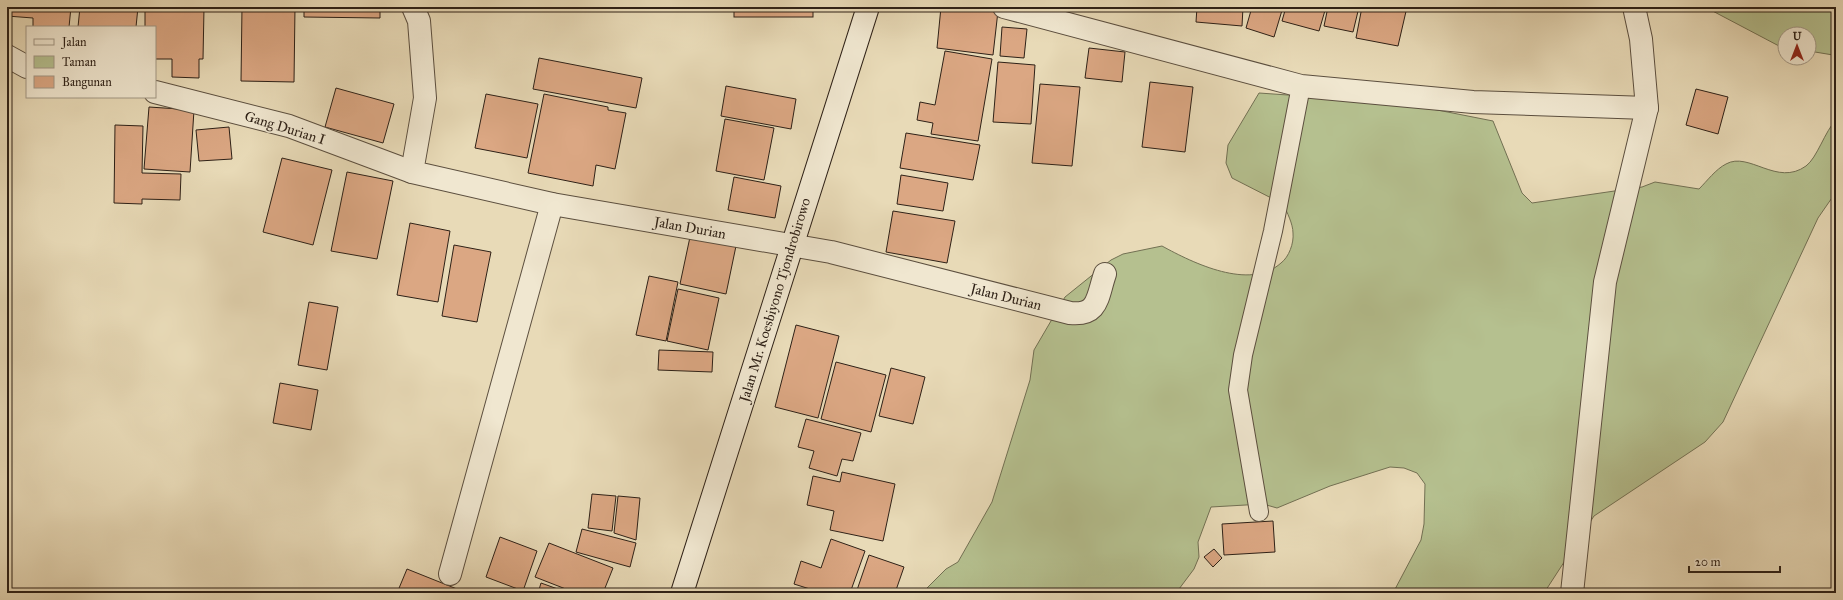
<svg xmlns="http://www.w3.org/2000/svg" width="1843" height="600" viewBox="0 0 1843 600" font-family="'IM FELL Great Primer',serif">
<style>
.green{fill:#b5c08f;stroke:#727053}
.building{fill:#dba783;stroke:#2e2117}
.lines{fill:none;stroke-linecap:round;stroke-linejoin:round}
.lane-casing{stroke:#5c4f3f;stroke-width:20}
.street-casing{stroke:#5c4f3f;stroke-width:24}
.secondary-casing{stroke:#2e2117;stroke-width:24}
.lane{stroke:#f0e7d0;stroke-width:18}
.street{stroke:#f0e7d0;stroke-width:22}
.secondary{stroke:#f0e7d0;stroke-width:22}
.labels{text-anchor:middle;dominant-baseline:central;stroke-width:3;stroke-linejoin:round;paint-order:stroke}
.street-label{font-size:14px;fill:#2e2117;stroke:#f0e7d0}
</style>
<rect width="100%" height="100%" fill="#e8dab7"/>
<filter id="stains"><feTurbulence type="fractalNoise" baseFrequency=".005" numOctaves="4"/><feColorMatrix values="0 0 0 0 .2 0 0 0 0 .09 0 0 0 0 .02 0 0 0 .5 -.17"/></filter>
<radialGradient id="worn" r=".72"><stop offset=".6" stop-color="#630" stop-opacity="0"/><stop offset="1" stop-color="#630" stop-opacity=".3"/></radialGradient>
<g class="green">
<polygon points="1705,7 1836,7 1836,58 1833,55 1809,51 1809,34 1785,34 1785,47 1779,46"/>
<path d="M1259 93 1402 103 1493 121 1522 193 1532 203 1642 187 1655 182 1699 189C1707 181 1716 169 1726 164 1749 151 1777 187 1806 166 1817 158 1825 131 1836 120V192L1818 218 1723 422 1705 442 1594 516 1544 593H1393L1421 540 1424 524 1425 484 1417 473 1404 468 1390 467 1330 486 1277 508 1263 504 1211 507 1198 542 1199 557 1194 569 1176 593H924L925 590 946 569 958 562 992 502 1030 380 1034 350 1065 297 1111 260 1123 254 1162 246C1193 263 1250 291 1281 263 1289 257 1294 243 1293 233 1293 224 1287 212 1283 204L1232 178 1226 163 1228 145Z"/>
</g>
<g class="building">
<polygon points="7,7 71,7 69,27 33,27 33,18 7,16"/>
<polygon points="80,7 138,7 136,27 78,27"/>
<polygon points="145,7 204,8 203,59 199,59 199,78 172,77 172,59 155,59 155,27 145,27"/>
<polygon points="242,7 295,7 294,82 241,81"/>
<polygon points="304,7 380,7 380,18 304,17"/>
<rect x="734" y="7" width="79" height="10"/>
<polygon points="941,7 964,7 998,11 993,55 937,48"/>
<polygon points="1197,7 1243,7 1242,26 1196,22"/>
<polygon points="1252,7 1283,7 1274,37 1246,28"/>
<polygon points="1286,7 1326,7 1319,31 1282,21"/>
<polygon points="1328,7 1359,7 1353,32 1324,26"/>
<polygon points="1362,7 1407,7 1398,46 1356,38"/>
<polygon points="1002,27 1027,29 1024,58 1000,56"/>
<polygon points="1089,48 1125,52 1122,82 1085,78"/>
<polygon points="945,51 992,59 978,141 931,134 933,123 917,120 920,102 935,105"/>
<polygon points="539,58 642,78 636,108 533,89"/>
<polygon points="998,62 1035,65 1031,124 993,122"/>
<polygon points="1150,82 1193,87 1185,152 1142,147"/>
<polygon points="1040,84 1080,87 1072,166 1032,163"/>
<polygon points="726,86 796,99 791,129 721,116"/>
<polygon points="336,88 394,104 383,143 325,127"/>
<polygon points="1696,89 1728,97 1718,134 1686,125"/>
<polygon points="486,94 538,104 527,158 475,148"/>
<polygon points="544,94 608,107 608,110 626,113 615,169 596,165 593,186 528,173"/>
<polygon points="149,107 194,110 190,172 144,169"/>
<polygon points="725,119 774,128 764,180 716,171"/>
<polygon points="115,125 143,126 142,173 181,174 180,200 142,199 142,204 114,203"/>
<polygon points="229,127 232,159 199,161 196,130"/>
<polygon points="906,133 980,145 973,180 900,168"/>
<polygon points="282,158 332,170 313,245 263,232"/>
<polygon points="347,172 393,181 377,259 331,251"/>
<polygon points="901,175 948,183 943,211 897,204"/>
<polygon points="734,177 781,186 775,218 728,210"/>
<polygon points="893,211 955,221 947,263 886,252"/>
<polygon points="410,223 450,231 438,302 397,295"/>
<polygon points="690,237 736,246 726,294 680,284"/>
<polygon points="454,245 491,252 477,322 442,316"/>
<polygon points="649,276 678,282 666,341 636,335"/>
<polygon points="678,289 719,298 708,350 667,341"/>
<polygon points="309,302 338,307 327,370 298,365"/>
<polygon points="796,325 839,336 818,418 775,407"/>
<polygon points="659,350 713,352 712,372 658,370"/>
<polygon points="836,362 886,375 871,432 821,419"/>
<polygon points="891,368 925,377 913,424 879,416"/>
<polygon points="280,383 318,390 311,430 273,423"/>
<polygon points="806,419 861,433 853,461 842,459 837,476 809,468 814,451 798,447"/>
<polygon points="842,472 895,484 883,541 830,530 834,511 807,505 813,476 840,482"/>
<polygon points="592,494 616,496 612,531 588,528"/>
<polygon points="618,496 640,498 636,540 614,533"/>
<polygon points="1273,521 1275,552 1224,555 1222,524"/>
<polygon points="582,529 636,543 630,567 576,552"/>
<polygon points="500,537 537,551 523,591 486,577"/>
<polygon points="831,539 865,551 850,593 813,593 813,590 794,584 801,561 821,568"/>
<polygon points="549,543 613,568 603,593 576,593 535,577"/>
<polygon points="1214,549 1222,558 1213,567 1204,557"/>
<polygon points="869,555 904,567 895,593 856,593"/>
<polygon points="407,569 467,593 397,593"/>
<polygon points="541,583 569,593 538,593"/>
</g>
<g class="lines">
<defs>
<polyline id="lane" points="1259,512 1238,390 1243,355 1273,231 1301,86"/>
<g id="street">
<path d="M413 7 419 21 425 98 412 172 552 204 831 252 1070 313C1099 316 1097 297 1105 274"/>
<polyline points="1004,7 1301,86 1473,102 1647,108"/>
<polyline points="7,56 27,67"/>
<polyline points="155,92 289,126 412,172"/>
<polyline points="450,574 552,204"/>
<polyline points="1572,593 1605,282 1647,108 1641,39 1634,7"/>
</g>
<polyline id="secondary" points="682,593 868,7"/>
</defs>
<use href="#lane" class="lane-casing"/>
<use href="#street" class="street-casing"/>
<use href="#secondary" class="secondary-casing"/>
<use href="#lane" class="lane"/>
<use href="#street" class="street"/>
<use href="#secondary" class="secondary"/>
</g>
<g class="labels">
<g class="street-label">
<text transform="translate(285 128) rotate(17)">Gang Durian I</text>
<text transform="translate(690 228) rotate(10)">Jalan Durian</text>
<text transform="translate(1006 297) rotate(14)">Jalan Durian</text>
<text transform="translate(775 300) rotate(-73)">Jalan Mr. Koesbiyono Tjondrobirowo</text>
</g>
</g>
<rect width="1843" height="600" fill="none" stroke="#e8dab7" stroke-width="24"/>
<rect x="8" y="8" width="1827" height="584" fill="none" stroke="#2e2117" stroke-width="2"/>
<rect x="12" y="12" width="1819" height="576" fill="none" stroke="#2e2117"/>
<rect x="26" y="26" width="130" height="72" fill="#f0e7d0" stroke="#a29886"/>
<rect x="34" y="39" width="20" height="6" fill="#f0e7d0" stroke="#a29886"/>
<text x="62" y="46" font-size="12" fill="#2e2117">Jalan</text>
<rect x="34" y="56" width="20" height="12" fill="#b5c08f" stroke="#a29886"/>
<text x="62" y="66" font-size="12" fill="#2e2117">Taman</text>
<rect x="34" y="76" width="20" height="12" fill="#dba783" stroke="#a29886"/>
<text x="62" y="86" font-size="12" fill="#2e2117">Bangunan</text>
<g transform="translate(1797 46)"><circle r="19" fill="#f0e7d0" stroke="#a29886"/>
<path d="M0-3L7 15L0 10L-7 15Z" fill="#8f2418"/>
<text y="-6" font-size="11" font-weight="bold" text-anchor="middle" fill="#2e2117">U</text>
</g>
<path d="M1689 566v6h91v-6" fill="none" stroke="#2e2117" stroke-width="2"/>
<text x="1695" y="566" font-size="12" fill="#2e2117" stroke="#f0e7d0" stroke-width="3" paint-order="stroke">20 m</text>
<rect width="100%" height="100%" filter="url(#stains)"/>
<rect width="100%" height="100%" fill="url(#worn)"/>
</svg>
